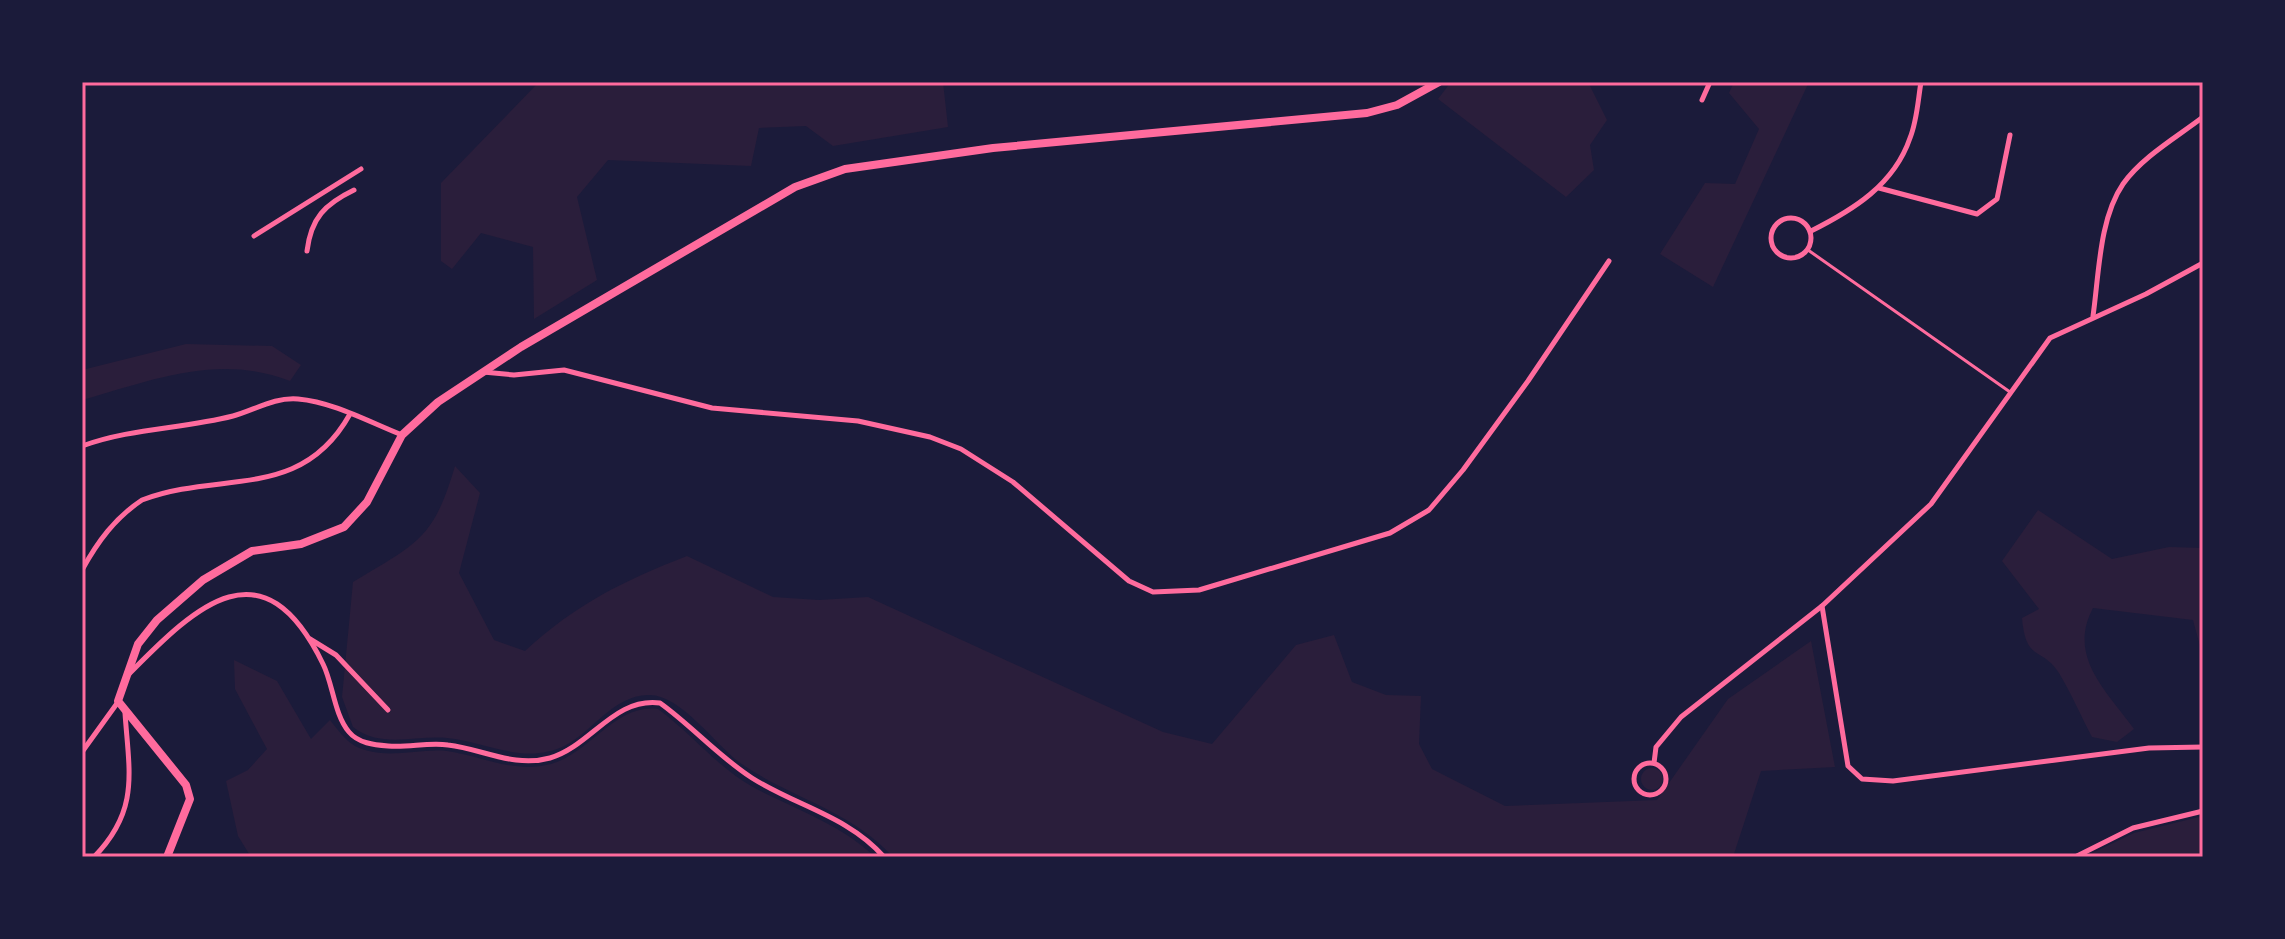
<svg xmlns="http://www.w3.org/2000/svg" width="2285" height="939" viewBox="0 0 2285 939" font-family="'Work Sans',sans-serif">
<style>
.green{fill:#2a1e3b}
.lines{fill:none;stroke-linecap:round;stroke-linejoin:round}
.service{stroke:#ff6b9d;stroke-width:3}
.minor{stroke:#ff6b9d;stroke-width:5}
.secondary{stroke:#ff6b9d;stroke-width:8}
.neatline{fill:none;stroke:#ff6b9d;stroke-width:3}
</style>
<rect width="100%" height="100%" fill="#1b1b3a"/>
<g class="green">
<polygon points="539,82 943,82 948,127 833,146 806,126 759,128 751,166 608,160 577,197 597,280 534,319 533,247 481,233 452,269 441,261 441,183"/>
<polygon points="1451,82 1588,82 1607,120 1590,145 1594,170 1566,197 1438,99"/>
<polygon points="1734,82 1809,82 1713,287 1660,254 1705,183 1735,184 1759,129 1729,93"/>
<path d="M186 344 272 346 301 365 290 381C218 353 153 380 82 400V370Z"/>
<path d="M455 466 480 493 459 573 494 640 525 651C576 604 623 581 687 556L773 597 819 600 868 597 1163 732 1212 744 1296 645 1334 635 1352 682 1386 695 1421 696 1419 744 1432 769 1505 806 1657 800 1728 699 1811 641 1835 767 1761 771 1733 857H893C850 809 789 798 739 762 715 744 679 693 648 695 613 696 594 730 566 745 525 766 488 742 447 738 415 735 381 749 353 727L342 697 353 582C417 543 433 541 455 466Z"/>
<path d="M2038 510 2112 559 2169 547 2203 548V657L2193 620 2093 608C2067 657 2107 691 2134 729L2117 742 2092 737C2081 716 2071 693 2059 673 2042 646 2026 663 2022 618L2039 609 2002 561Z"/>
<path d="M234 660 277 681 311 739 330 720C337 729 345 740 355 746 384 761 418 748 447 751 482 756 514 774 551 764 589 754 616 703 658 709 691 733 717 767 753 787 796 810 839 823 875 857H251L238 836 226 781 248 770 267 749 235 689Z"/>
<circle cx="1652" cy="779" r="11"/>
<polygon points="2203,816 2203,857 2084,857 2134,833"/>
</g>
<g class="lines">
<polyline class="service" points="1808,250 2010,392"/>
<g class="minor">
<polyline points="1702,100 1710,82"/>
<polyline points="1879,188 1977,214 1997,199 2010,135"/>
<circle cx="1791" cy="238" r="20"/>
<path d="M1811 231C1853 210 1894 185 1910 138 1917 121 1918 100 1921 82"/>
<polyline points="254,236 361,169"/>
<path d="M307 251C311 218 325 204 354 190"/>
<path d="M2093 316C2099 275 2099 219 2123 184 2142 157 2177 137 2203 117"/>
<polyline points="483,372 514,375 564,370 712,408 858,421 930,437 961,449 1013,482 1129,581 1153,592 1199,590 1390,533 1429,510 1463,470 1528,381 1609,261"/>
<path d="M82 446C131 428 182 429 233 416 255 410 274 397 298 399 333 402 369 422 402 435"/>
<path d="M82 570C98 541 115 518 142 500 221 470 301 502 350 414"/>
<polyline points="1822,606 1848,766 1862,779 1893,781 2149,748 2203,747"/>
<polyline points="310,639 336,655 388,710"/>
<path d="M129 674C197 605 263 541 323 664 333 684 334 714 349 732 358 743 374 745 388 746 408 748 428 742 448 745 483 749 514 768 550 758 591 746 614 697 660 703 692 726 718 756 752 778 796 806 848 816 884 857"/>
<polyline points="82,752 118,702"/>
<circle cx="1650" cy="779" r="16"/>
<polyline points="1654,763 1656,747 1681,717 1822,606 1931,504 2050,338 2146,294 2203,263"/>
<path d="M94 857C140 810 129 772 125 713"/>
<polyline points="2075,857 2133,828 2203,811"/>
</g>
<polyline class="secondary" points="167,857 190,799 186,785 118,701 138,644 157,620 203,580 252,551 301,544 344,527 367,502 402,435 438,402 521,347 795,187 845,169 993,148 1367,113 1397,105 1439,82"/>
</g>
<rect width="2285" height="939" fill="none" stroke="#1b1b3a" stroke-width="168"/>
<rect x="84" y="84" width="2117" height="771" class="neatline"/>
</svg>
